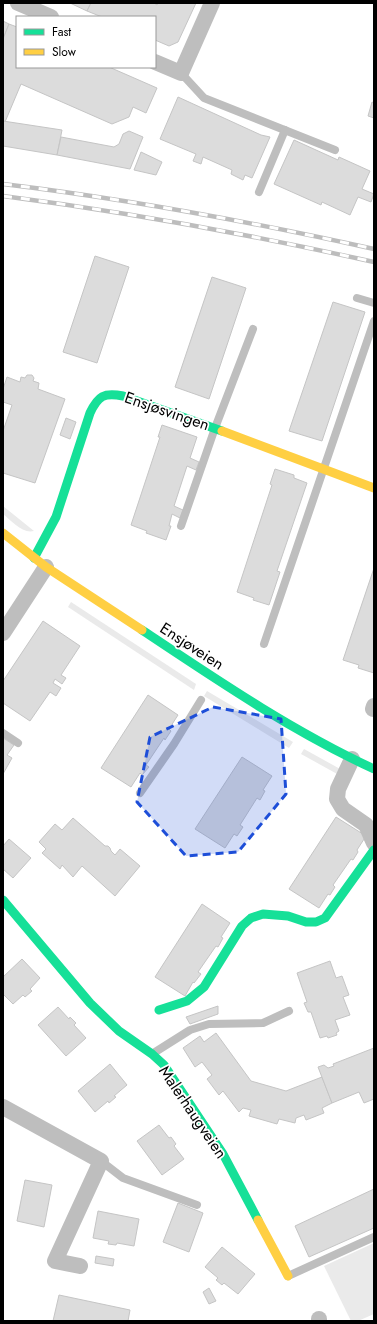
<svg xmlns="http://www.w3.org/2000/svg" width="377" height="1324" viewBox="0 0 377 1324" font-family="Jost,sans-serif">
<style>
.green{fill:#eaeaea}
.building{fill:#dcdcdc;stroke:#c5c5c5}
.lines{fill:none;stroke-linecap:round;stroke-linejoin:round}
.lane{stroke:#bebebe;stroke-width:8}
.street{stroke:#bebebe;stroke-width:16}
.fast{stroke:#16e098;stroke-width:9}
.slow{stroke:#ffcf43;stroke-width:9}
.rail-casing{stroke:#bdbdbd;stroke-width:4.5}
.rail{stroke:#fff;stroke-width:3;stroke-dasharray:9;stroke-linecap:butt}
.marked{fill:#1d4ed8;fill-opacity:0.2;stroke:#1d4ed8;stroke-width:3;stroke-dasharray:8 5;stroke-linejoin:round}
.labels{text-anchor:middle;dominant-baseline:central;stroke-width:3.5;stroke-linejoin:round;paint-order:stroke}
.street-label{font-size:16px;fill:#000;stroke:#fff}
</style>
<rect width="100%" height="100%" fill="#fff"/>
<g class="green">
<path d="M3 506 34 531C22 534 12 521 3 514Z"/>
<polygon points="71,602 196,684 194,690 68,607"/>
<polygon points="207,691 293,742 289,748 204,696"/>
<polygon points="304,749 342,770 339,775 301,754"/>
<polygon points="374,1243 374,1314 358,1321 351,1321 324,1266"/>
</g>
<g class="building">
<polygon points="70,3 91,3 87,11"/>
<polygon points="91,3 154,3 157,5 158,3 196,3 178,42 169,46 155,40 155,17 102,17 87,11"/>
<polygon points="3,21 9,24 3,39"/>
<polygon points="9,24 17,27 17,67 109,67 157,88 146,113 133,107 129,117 112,124 21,84 5,122 3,121 3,39"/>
<polygon points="178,97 261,135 270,137 252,178 245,175 243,180 231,174 232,170 203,157 201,164 193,161 196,154 160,139"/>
<polygon points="372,102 374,103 374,118 368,116"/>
<polygon points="3,121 62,130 57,155 3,146"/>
<polygon points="129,131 143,137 130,169 57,155 61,137 114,147 119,144 123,134"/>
<polygon points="294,140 338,160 339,157 370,171 362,189 374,194 371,202 358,197 350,215 322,202 321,205 274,184"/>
<polygon points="141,152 162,162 156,175 134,170"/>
<polygon points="95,256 129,267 97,363 63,352"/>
<polygon points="212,277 246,288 209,399 175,387"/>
<polygon points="333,302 365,312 322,441 289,431"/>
<polygon points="27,375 32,375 34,378 33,381 39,383 38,389 65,399 35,483 3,473 3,431 12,405 3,402 3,389 7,377 20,382 21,377 25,378"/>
<polygon points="66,418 76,422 70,439 60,435"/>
<polygon points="162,425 197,437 190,458 199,462 196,470 187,466 174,506 183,510 180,518 172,514 169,526 171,526 166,540 146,533 147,531 131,525 160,437 158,437"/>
<polygon points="275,469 294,475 294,478 307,483 277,571 280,572 269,605 253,600 254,598 237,592 272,485 270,484"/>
<polygon points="374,568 374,673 358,668 359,665 343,660"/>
<polygon points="43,621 80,646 61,675 66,678 62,684 55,679 53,683 61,688 56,696 50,692 30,721 3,703 3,681"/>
<polygon points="148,695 178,715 169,729 171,731 165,740 164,738 146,765 149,767 142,775 140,773 131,787 101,768"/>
<polygon points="3,738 14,745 7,755 12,758 3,774"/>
<polygon points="242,757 272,776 263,790 265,791 260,800 257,798 240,825 243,827 237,836 234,834 225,848 195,829"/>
<polygon points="336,817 366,836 357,850 358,852 353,860 351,859 333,885 335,887 330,895 328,894 319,908 289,889"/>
<polygon points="73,818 105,846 108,846 110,848 111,851 115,855 120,849 140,866 115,896 82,866 73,877 62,865 60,869 42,853 46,849 39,842 55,824 62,830"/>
<polygon points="9,839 31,858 13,878 3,869 3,846"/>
<polygon points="202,904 230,923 221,937 223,938 218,947 216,946 198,972 201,974 194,983 193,982 185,996 155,977"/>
<polygon points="22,959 40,978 30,989 32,991 25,997 23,995 13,1004 3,994 3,977"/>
<polygon points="330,961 336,978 342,976 349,995 343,997 350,1015 335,1020 339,1031 336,1033 337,1035 328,1038 327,1036 320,1038 311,1012 308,1012 304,1003 307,1002 297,973"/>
<polygon points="218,1006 218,1014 190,1024 186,1017"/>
<polygon points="58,1007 69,1019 70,1017 76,1023 74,1025 86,1038 66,1056 38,1025"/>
<polygon points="216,1033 251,1081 286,1091 322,1077 332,1103 322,1108 324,1113 306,1120 304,1115 296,1118 295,1123 279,1119 277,1124 249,1116 251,1110 243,1108 239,1112 223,1091 219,1095 207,1079 212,1075 202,1062 195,1067 183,1048 200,1036 204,1042"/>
<polygon points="374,1048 374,1099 364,1103 359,1092 332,1103 318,1067 324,1065 328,1068 334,1066 333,1064"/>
<polygon points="110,1064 127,1085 114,1096 116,1097 109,1103 108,1101 95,1112 78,1091"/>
<polygon points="159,1125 169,1138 171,1137 176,1144 174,1146 184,1159 162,1175 137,1141"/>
<polygon points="25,1180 52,1185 44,1227 17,1221"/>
<polygon points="374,1189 374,1228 309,1257 295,1226"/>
<polygon points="178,1203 203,1213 189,1252 163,1242"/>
<polygon points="98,1211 139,1219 134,1246 117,1243 116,1245 108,1244 109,1241 93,1238"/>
<polygon points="222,1247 255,1274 238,1294 224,1283 222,1285 216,1280 218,1278 205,1267"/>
<polygon points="96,1256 114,1259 113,1266 95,1263"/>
<polygon points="209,1288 216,1301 209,1304 203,1292"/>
<polygon points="59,1295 130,1310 128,1321 53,1321"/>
</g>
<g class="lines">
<g class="lane">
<polyline points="181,73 204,98 335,150"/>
<polyline points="259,192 285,130"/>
<polyline points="357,298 374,303"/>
<polyline points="181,526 215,428 253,329"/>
<polyline points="264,644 374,321"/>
<polyline points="3,733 18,743"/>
<polyline points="140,793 174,744 201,700"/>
<polyline points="152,1054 190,1030 209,1024 263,1023 289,1011"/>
<polyline points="101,1161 123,1178 197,1205"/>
<polyline points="288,1276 374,1237"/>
</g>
<g class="street">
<polyline points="18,3 51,17"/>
<polyline points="155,62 181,73 212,3"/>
<polyline points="3,633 46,567"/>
<polyline points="373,709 374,706"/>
<polyline points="352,759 338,789 337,799 343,809 366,825 374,843"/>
<polyline points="3,1107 101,1161 55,1261 80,1266"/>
<polyline points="319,1319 319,1321"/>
</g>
<g class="fast">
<path d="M34 558 56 517 90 413C98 396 104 392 123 396L222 431"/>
<path d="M142 630C217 680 292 731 374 769"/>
<polyline points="3,900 90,1003 119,1031 152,1054 164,1065 223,1154 258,1220"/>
<polyline points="159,1010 187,1001 204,987 242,926 251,918 263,914 288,916 306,922 316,922 325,918 374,850"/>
</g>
<g class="slow">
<polyline points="222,431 374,488"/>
<polyline points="3,533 46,567 142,630"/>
<polyline points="258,1220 288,1276"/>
</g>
<defs>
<g id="rail">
<path d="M3 184C127 199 252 222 374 249"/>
<path d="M3 196C127 212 252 235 374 262"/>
</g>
</defs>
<use href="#rail" class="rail-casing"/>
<use href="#rail" class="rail"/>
</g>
<path class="marked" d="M213 707 281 719 286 794 238 852 186 856 137 802 150 737Z"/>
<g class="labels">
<g class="street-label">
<text transform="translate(167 411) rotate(19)">Ensjøsvingen</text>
<text transform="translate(192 646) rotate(33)">Ensjøveien</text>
<text transform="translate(193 1112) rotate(56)">Malerhaugveien</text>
</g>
</g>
<rect width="377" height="1324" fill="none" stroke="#000000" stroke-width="8"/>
<rect x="16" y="16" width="140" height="52" fill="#ffffff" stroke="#999999"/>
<rect x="24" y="29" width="20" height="6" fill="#16e098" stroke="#999999"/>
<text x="52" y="36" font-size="12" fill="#000000">Fast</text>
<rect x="24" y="49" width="20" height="6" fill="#ffcf43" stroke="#999999"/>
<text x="52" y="56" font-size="12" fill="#000000">Slow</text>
</svg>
